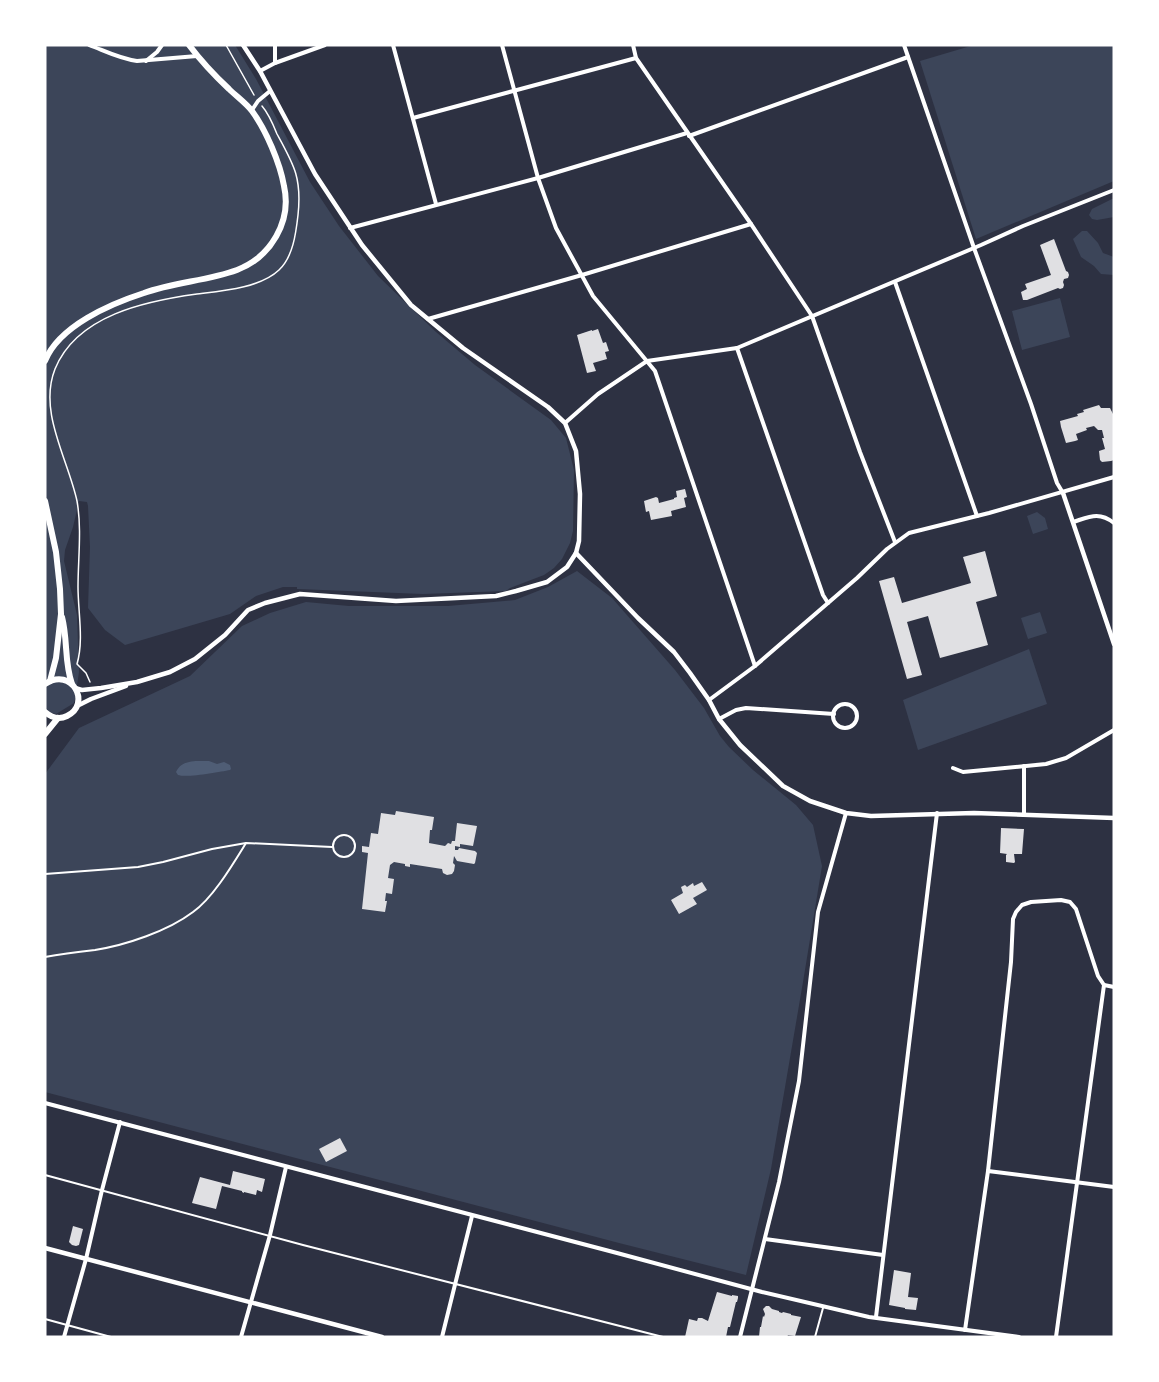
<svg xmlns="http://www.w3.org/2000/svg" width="1159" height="1382" viewBox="0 0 1159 1382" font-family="'Playfair Display',serif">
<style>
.green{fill:#3c4559}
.water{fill:#4f5d75}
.building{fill:#e0e0e3}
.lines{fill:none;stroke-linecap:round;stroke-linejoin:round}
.path{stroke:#fff;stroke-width:1.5}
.service{stroke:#fff;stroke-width:2}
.minor{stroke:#fff;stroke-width:4}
.tertiary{stroke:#fff;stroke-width:4.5}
.primary{stroke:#fff;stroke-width:6}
</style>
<rect width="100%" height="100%" fill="#2d3142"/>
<g class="green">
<polygon points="45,45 235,45 256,79 310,182 339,226 378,276 436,332 475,365 551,420 566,438 574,470 573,531 570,543 562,559 554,568 544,575 510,588 506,591 423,594 297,589 297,587 283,587 256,596 230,614 125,645 105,630 88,608 90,547 88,506 87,502 79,501 73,527 65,550 64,561 77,615 79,672 75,699 74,703 56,714 45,711"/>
<polygon points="974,45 1114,45 1114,181 976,239 920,61"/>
<polygon points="1112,199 1114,199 1114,217 1097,220 1092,219 1089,215 1092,209"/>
<polygon points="1082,231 1087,231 1098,243 1103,253 1114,257 1114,275 1101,274 1094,266 1081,257 1073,239"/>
<polygon points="1060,298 1070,337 1022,350 1012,311"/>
<polygon points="1037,512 1045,518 1048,529 1033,534 1027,516"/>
<polygon points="577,571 612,598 675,670 704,708 720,736 729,747 753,770 796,805 813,825 822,866 803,982 771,1169 746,1275 619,1243 45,1092 45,774 79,728 190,676 242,626 270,613 306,602 349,606 448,606 515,600 548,587"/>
<polygon points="1040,612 1047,633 1028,639 1021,618"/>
<polygon points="1029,649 1047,704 918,750 903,700"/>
</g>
<path class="water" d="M209 761 217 764 224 762 230 765 231 769 230 770C219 772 187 778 178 775L176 772C182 759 197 761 209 761Z"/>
<g class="building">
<polygon points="1054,239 1066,271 1068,272 1069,275 1068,278 1064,279 1063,282 1064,285 1063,288 1060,289 1058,288 1027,300 1023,300 1021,292 1027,289 1025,284 1051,275 1040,245"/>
<polygon points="598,329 603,343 606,342 609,351 605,352 607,359 593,363 596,371 587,373 577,335 592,330 592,331"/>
<polygon points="1099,405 1101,408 1110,408 1113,414 1114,414 1114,460 1111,461 1102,462 1100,460 1099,451 1105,449 1102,438 1104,438 1102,430 1098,430 1094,426 1086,428 1087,430 1076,434 1078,440 1075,441 1066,443 1061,427 1060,421 1078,416 1077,414 1084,412 1083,410"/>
<polygon points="685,489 687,497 684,498 686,507 671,511 672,516 651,520 649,511 646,512 644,501 656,497 658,498 659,503 674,499 674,498 677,497 676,491"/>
<polygon points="985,551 997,596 976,602 988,645 940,658 928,616 907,622 922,675 907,679 879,581 894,577 902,603 971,583 963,557"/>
<polygon points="396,811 434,817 432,830 430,830 429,843 445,846 448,843 451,844 452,841 455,841 457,823 477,826 473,846 460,844 460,847 455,846 455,850 458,850 459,848 475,851 477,853 475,863 474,864 457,861 454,856 453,863 455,865 454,871 452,874 447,875 443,873 442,869 410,864 410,867 405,866 405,864 394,862 390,865 388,878 394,879 392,894 386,893 385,901 387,901 385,912 362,909 368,853 362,852 362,846 369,847 371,833 378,834 381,813 395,815"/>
<polygon points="1001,828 1024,829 1022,854 1014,854 1015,862 1014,863 1006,862 1006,855 1007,854 1000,853"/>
<polygon points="702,882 707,890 693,898 697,904 679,914 671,900 683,893 681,887 685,885 687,887 693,883 694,886"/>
<polygon points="340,1138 347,1151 326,1162 319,1149"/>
<polygon points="233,1171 265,1179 262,1192 257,1190 256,1195 244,1192 244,1193 242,1192 242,1191 222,1186 216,1209 192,1203 200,1177 230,1185"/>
<polygon points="73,1226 83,1229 79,1245 76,1246 72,1245 69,1242"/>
<polygon points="894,1270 911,1273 908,1297 918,1298 916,1310 905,1309 905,1308 889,1305"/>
<polygon points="717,1292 732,1296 732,1295 738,1296 738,1298 737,1302 736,1302 730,1327 728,1327 726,1337 685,1337 689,1319 697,1321 698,1318 702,1318 708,1321"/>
<polygon points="766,1306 769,1306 772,1309 779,1311 779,1312 782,1313 783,1312 791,1314 791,1315 801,1317 795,1336 788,1335 787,1337 759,1337 760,1327 761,1327 763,1316 764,1317 765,1314 763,1309"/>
</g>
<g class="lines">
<g class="path">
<polyline points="226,45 254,95"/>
<path d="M90 682 86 673 77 664C84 640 78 612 78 587 78 559 82 529 77 501 68 459 38 412 55 369 77 315 146 301 197 294 222 291 260 288 279 270 293 257 296 233 298 215 302 178 294 165 277 134 273 124 269 114 262 106"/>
</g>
<g class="service">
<circle cx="344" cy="846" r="11"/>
<polyline points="45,874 138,867 163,862 212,849 246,843 332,847"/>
<path d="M45 957C62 954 78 952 95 950 126 945 168 931 193 912 213 898 233 864 246 843"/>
<polyline points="45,1175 303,1245 663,1337"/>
<polyline points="45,1319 111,1337"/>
<polyline points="815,1337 823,1308"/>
</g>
<g class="minor">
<path d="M89 45C105 51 120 59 137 61L197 56"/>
<polyline points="393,45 436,204"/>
<polyline points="502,45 538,178 556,228 593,296 655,371 755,666"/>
<polyline points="633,45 636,58 751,224 812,316 860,452 895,542"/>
<polyline points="904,45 974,248 1031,404 1057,483 1063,493"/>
<polyline points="146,61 157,52 162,45"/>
<polyline points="275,63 275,45"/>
<polyline points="260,71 275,63 325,45"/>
<polyline points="252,110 258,101 270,91"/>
<polyline points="413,118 636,58"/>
<polyline points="689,136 908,57"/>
<polyline points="350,228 538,178 687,133"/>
<polyline points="895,282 977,516"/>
<polyline points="428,319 582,275 751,224"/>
<polyline points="737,348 823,595 828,603"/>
<polyline points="565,423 598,394 647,361 737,348 981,245 1023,226 1114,190"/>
<path d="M1073 522C1089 517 1099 511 1114 523"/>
<polyline points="709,700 755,666 857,578 887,549 909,533 989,513 1114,477"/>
<circle cx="845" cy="716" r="12"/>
<polyline points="719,719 736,710 746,708 834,714"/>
<polyline points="953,768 963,772 1046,764 1066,758 1114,730"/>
<polyline points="1024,814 1024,766"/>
<polyline points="1104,985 1114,987"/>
<polyline points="45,1103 617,1253 762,1292 869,1317 1019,1337"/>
<polyline points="988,1171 1114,1187"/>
<polyline points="765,1239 883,1255"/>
<polyline points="876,1317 937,813"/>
<polyline points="965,1330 988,1171 1011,962 1013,919 1016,912 1022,905 1031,902 1061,900 1070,902 1076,909 1098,976 1104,985 1056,1337"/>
<polyline points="64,1337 86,1259 102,1190 120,1122"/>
<polyline points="241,1337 270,1235 286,1167"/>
<polyline points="442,1337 472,1216"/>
<polyline points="740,1337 779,1182 799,1081 818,912 846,813"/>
</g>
<g class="tertiary">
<polyline points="1063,493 1114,644"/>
<polyline points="576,553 638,618 674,652 690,673 709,700 719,719 740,745 783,786 810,801 846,813 871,816 974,813 1114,818"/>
<polyline points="75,688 82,690 101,688 137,682 170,672 195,659 225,635 248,610 265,603 300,594 396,601 496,596 516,591 547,582 567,567 576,553 579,541 580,494 576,451 565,423 548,407 463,348 411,305 362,245 315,174 260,71 243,45"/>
<polyline points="77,706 91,699 126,686"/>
<polyline points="45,1248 382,1337"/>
</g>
<g class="primary">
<path d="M45 361C59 326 110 304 144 293 174 282 207 281 237 270 271 257 292 221 284 186 280 163 266 130 252 111 246 103 236 96 229 89 214 75 201 61 189 45"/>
<polyline points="45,501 56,552 60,589 61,614 56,658 50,681"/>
<path d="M62 617C68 640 64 662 72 684"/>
<path d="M45 684C72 666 92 704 67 716 59 720 52 718 45 712"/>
<polyline points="45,734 58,718"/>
</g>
</g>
<rect width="1159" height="1382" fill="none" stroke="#ffffff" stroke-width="93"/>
</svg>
